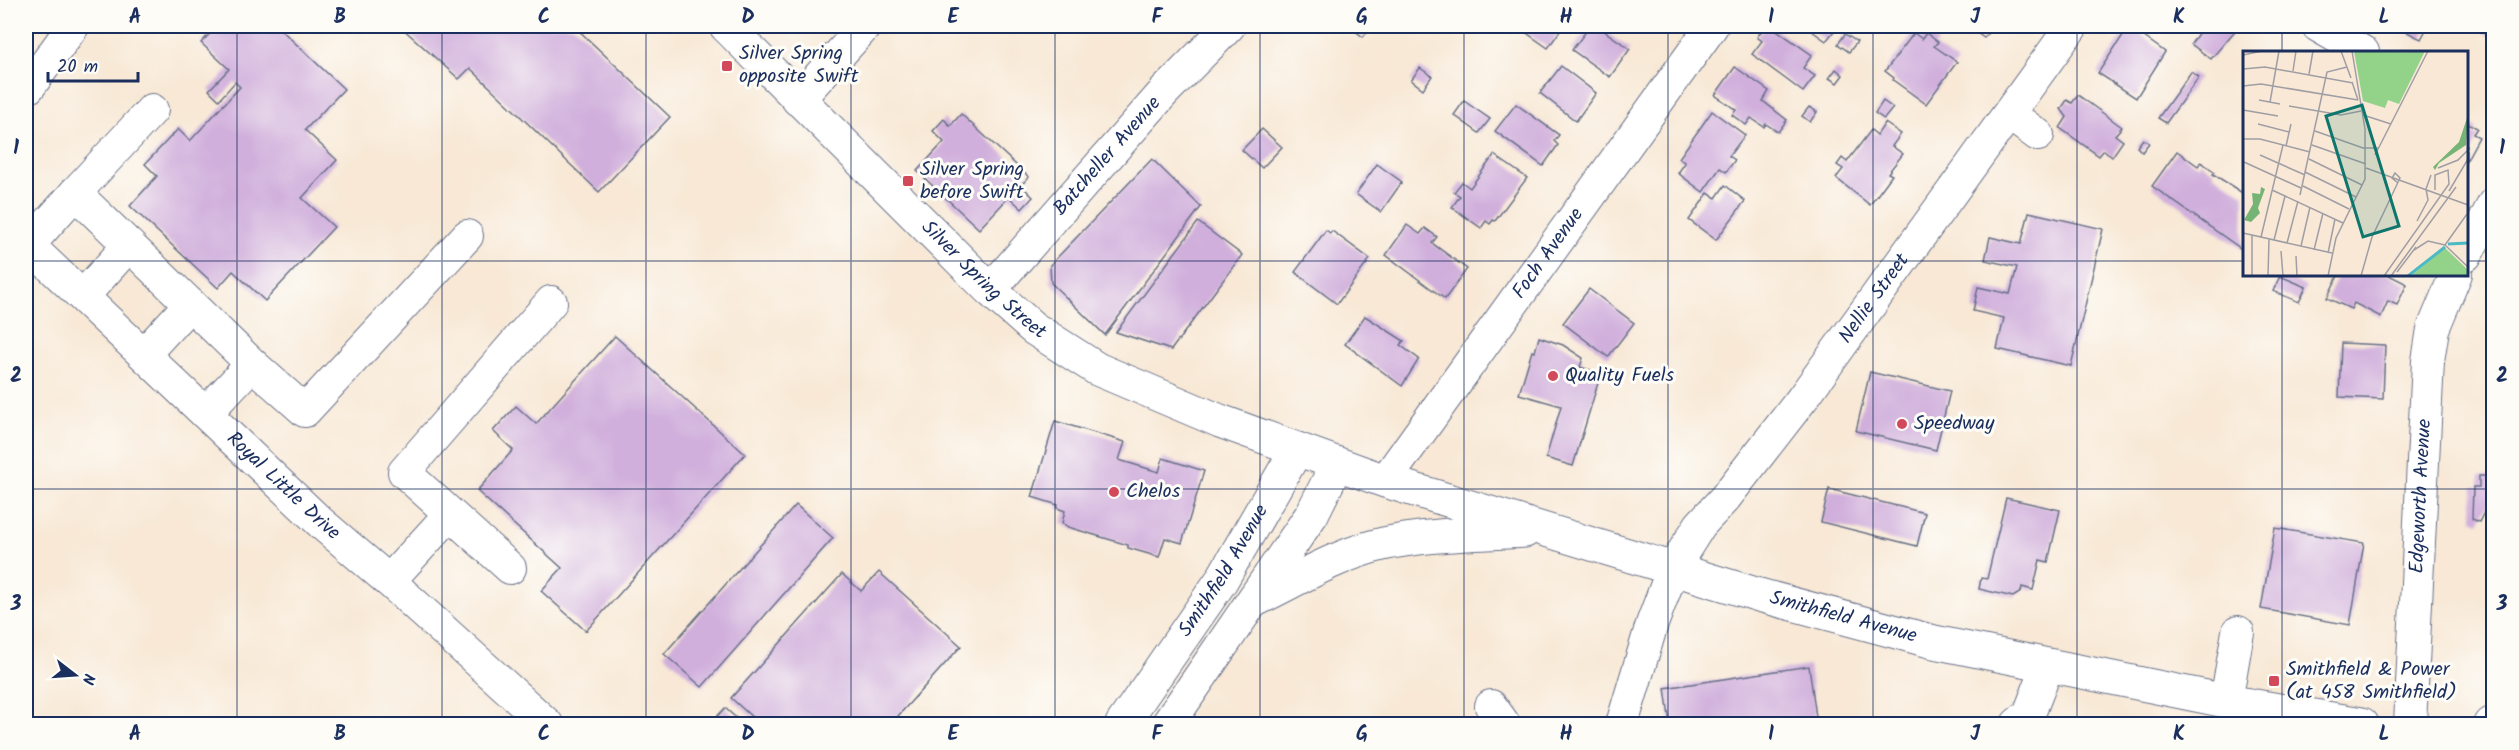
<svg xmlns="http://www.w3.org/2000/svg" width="2519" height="750" viewBox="0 0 2519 750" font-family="Kalam,sans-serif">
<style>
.building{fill:#d0afdc}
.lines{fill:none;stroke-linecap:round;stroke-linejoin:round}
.minor-casing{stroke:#687088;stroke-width:34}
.major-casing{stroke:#687088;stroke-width:35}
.minor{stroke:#fff;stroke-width:32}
.major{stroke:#fff;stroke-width:33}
.rail-casing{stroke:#1b2f5e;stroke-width:7}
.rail{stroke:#fdfcf7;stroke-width:4.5;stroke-dasharray:14;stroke-linecap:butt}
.grid{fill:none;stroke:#1b2f5e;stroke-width:1.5;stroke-opacity:0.55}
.poi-dot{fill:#d1495b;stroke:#fdfcf7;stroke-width:2}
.labels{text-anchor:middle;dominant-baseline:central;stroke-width:6;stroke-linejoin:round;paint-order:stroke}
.poi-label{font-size:20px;fill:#1b2f5e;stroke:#fdfcf7;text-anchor:start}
.street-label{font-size:20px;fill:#1b2f5e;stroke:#fdfcf7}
.inset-river{fill:none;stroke:#4cbac5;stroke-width:3}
.inset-road{fill:none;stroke:#a09ea5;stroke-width:1.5}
.view{fill:#0f766e;fill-opacity:0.15;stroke:#0f766e;stroke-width:3}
.inset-edge{fill:none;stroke:#1b2f5e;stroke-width:3}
.neatline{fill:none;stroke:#1b2f5e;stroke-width:2}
.grid-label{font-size:20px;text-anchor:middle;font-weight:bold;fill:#1b2f5e}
</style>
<rect width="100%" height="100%" fill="#fdfcf7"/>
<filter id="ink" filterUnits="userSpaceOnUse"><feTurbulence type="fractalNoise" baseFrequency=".0167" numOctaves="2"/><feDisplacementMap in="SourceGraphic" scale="12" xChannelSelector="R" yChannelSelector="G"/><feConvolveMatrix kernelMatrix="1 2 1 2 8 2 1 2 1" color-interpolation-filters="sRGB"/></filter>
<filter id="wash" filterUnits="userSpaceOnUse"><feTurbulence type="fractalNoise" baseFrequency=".008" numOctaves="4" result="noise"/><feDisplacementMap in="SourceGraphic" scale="24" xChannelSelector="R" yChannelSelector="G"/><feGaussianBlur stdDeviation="1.35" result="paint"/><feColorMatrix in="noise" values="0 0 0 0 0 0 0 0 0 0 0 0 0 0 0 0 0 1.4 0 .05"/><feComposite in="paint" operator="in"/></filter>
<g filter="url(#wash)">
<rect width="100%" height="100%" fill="#f8e8d5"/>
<g id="blocks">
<g class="building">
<polygon points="217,26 277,26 344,89 305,130 337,160 302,198 334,227 265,301 233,271 218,288 130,206 157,176 145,164 178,129 190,141 240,87 235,82 219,100 209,90 229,69 201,43"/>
<polygon points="400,26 574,26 670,117 599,192 470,68 459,79"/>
<polygon points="1349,26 1373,26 1363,37"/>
<polygon points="1523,26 1552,26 1560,31 1548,48 1521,29"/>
<polygon points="1590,26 1597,26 1630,49 1610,77 1572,50"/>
<polygon points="1765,26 1771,26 1812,55 1803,68 1815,76 1803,92 1752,54 1762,41 1757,37"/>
<polygon points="1805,26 1838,26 1826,41"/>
<polygon points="1967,26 1993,26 1984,38"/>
<polygon points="2129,26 2165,52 2136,98 2098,73"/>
<polygon points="2203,26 2239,26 2211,59 2191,44"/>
<polygon points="2408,26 2428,26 2421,39 2405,31"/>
<polygon points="2469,26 2494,26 2494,38"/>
<polygon points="1914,33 1922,39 1926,33 1938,42 1934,46 1957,62 1926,104 1893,80 1894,78 1885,71"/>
<polygon points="1845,34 1857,42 1849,52 1838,44"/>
<polygon points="1561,66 1596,93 1576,121 1540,93"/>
<polygon points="1735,67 1769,91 1763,101 1787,120 1778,132 1766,124 1764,127 1751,118 1746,125 1732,115 1736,110 1715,95"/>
<polygon points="1420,68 1432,76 1423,89 1411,80"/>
<polygon points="1836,69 1843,75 1837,83 1829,78"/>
<polygon points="2191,72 2199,77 2166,123 2158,118"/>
<polygon points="2078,95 2122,127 2115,135 2123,141 2112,157 2104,150 2099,156 2060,128 2067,117 2061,109 2067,100 2072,103"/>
<polygon points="1464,101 1490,119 1479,133 1454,115"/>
<polygon points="1883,101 1893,108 1884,119 1875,113"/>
<polygon points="1516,104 1559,135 1554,141 1558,145 1543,166 1495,131"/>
<polygon points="1809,107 1817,112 1810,122 1802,116"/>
<polygon points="1712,111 1745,135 1729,156 1735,160 1726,172 1720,168 1703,192 1678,173 1685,163 1679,158"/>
<polygon points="961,114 1029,177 1021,185 1033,197 1022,209 1009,197 979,229 917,171 944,142 933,131 944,119 950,126"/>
<polygon points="2466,122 2477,128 2473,134 2479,137 2466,161"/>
<polygon points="1885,123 1901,134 1892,146 1903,154 1888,173 1892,175 1870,205 1836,178 1843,169 1837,165 1842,158 1847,162 1871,130 1877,135"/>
<polygon points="1262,129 1282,147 1262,168 1242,150"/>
<polygon points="2143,139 2149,143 2142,152 2137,147"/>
<polygon points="2177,151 2198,166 2201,162 2215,172 2213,174 2244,194 2243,250 2152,186"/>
<polygon points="1494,155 1527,178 1495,221 1493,220 1490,224 1486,221 1481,228 1452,207 1460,196 1454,192 1462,182 1470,188"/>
<polygon points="1152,159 1201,207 1105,335 1051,283 1050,265"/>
<polygon points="1377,164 1402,182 1381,212 1356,194"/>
<polygon points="1725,185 1745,201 1716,240 1689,220 1708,193 1716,198"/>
<polygon points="2029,212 2103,229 2071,366 1997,349 2004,318 1973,311 1978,287 2010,294 2017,267 1985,260 1990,237 2021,244"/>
<polygon points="1198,222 1242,255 1171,350 1116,332"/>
<polygon points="1407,225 1420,234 1425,228 1437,237 1432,243 1467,269 1445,299 1386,255"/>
<polygon points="1326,230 1330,233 1332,231 1370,259 1337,304 1295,272"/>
<polygon points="2339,274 2387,274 2407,284 2397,305 2388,301 2381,317 2354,303 2351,309 2327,298"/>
<polygon points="2280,276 2306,287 2299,302 2273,291"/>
<polygon points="1589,289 1634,323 1608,357 1563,323"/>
<polygon points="1365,316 1404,341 1400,345 1419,359 1402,386 1345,344"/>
<polygon points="615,336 745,454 586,631 541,591 562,568 477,491 513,450 493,431 516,406 536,424"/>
<polygon points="1539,337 1563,345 1583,358 1580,367 1601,373 1573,466 1546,458 1561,406 1519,394 1532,351 1535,352"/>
<polygon points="2341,343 2385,345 2383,399 2339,397"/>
<polygon points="1870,372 1950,391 1936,450 1856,431"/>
<polygon points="1055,421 1125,442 1119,460 1159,472 1163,458 1204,471 1182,543 1165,538 1159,557 1128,548 1128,545 1068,527 1062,523 1065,511 1057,508 1058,505 1032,497"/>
<polygon points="2479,476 2494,476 2494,493 2479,522 2472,519 2473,487 2479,487"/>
<polygon points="1829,489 1925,513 1917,546 1821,522"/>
<polygon points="2006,498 2060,510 2048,562 2040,560 2033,590 2022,587 2021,592 2013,597 1979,589 1981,578 1987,579"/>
<polygon points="796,505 833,538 702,687 664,654"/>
<polygon points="2275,528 2364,543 2350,625 2261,609"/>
<polygon points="879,572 961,646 898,716 907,724 746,724 753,718 731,698 842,574 861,591"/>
<polygon points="1809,666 1817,724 1670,724 1665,688"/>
<polygon points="725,708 743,724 710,724"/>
</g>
</g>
</g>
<g filter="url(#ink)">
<use href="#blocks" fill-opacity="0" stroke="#687088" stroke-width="1.5"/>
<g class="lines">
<defs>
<g id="minor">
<polyline points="2318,26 2363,52"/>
<polyline points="26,88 29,87 73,26"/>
<polyline points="798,100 865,26"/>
<polyline points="2009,114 2038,135"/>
<path id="s1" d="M26 243 321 523 389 581 547 724"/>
<polyline points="28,246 75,193"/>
<polyline points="2466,255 2494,203"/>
<path id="s2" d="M990 290 1165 91 1229 26"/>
<polyline points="83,296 129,245"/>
<polyline points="190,304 252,364"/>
<polyline points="144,354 190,304 75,193 152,110"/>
<polyline points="206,413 252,364 305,411 467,236"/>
<path id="s3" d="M1385 481 1712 26"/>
<polyline points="510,568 404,472 551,302"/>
<polyline points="389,581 450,514"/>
<polyline points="2226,701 2238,632"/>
<polyline points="1491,706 1504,724"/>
<path id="s4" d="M1622 724 1652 624 1673 568 1700 525 1725 498 1802 399 2072 26"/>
<polyline points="2017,724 2029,714 2048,665"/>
<path id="s5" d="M2410 724 2428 361 2433 329 2456 274"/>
</g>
<g id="major">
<path id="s6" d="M726 26 990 290 1033 328 1097 369 1220 421 1385 481 1759 595 1934 642 2226 701 2362 724"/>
<path d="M1253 601C1295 581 1338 554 1383 544 1429 534 1478 534 1525 531"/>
<path id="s7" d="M1122 724 1221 581 1297 449"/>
<polyline points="1168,724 1312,514 1337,464"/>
<polyline points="2490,724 2494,723"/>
</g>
</defs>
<use href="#minor" class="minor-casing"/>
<use href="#major" class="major-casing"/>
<use href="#minor" class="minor"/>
<use href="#major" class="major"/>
<defs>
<polyline id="rail" points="26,722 28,724"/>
</defs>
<use href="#rail" class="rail-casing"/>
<use href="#rail" class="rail"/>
</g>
</g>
<path class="grid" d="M237 26V724M442 26V724M646 26V724M851 26V724M1055 26V724M1260 26V724M1464 26V724M1668 26V724M1873 26V724M2077 26V724M2282 26V52M26 261H2244M2466 261H2494M2282 274V724M26 489H2494"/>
<g class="poi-dot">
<rect x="721" y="60" width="12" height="12" rx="3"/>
<rect x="902" y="175" width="12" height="12" rx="3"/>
<circle cx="1553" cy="376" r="6"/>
<circle cx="1902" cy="424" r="6"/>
<circle cx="1114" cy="492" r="6"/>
<rect x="2268" y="675" width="12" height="12" rx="3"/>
</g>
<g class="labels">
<g class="poi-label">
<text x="739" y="54">Silver Spring<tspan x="739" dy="23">opposite Swift</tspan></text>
<text x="920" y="170">Silver Spring<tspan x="920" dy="23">before Swift</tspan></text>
<text x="1565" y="376">Quality Fuels</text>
<text x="1914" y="424">Speedway</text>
<text x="1126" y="492">Chelos</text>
<text x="2286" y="670">Smithfield &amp; Power<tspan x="2286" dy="23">(at 458 Smithfield)</tspan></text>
</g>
<g class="street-label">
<text stroke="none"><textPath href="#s2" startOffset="178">Batcheller Avenue</textPath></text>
<text stroke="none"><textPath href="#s3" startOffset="280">Foch Avenue</textPath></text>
<text stroke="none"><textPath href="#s6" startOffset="362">Silver Spring Street</textPath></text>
<text stroke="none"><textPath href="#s4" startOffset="501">Nellie Street</textPath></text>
<text stroke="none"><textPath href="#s1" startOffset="354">Royal Little Drive</textPath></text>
<text stroke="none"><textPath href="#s5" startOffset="228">Edgeworth Avenue</textPath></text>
<text stroke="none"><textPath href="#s7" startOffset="184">Smithfield Avenue</textPath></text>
<text stroke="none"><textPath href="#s6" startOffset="1294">Smithfield Avenue</textPath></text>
</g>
</g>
<g transform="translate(2243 51)">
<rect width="225" height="225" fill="#f8e8d5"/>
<path d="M111 0H182L156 53 145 49 142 57 120 50ZM202 197 225 219V225H168Z" fill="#92d289"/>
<path d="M225 64 223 94 196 112 192 119 190 116 216 91ZM18 136 22 138 15 157 17 162 8 171 1 169 10 153 9 142 17 143Z" fill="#75b475"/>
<path class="inset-river" d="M205 193 225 192M165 225 202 196"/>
<path class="inset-road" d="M98 0 108 27M0 4 19 0M0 18 22 16 110 32M50 20 53 0M66 23 70 0M109 31 115 49M0 35 18 33 115 49M16 49 37 53M27 51 36 0M46 55 98 64 118 60M0 59 35 65M120 64 148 73M15 73 46 81M72 80 120 97H136M0 88H17L67 101M69 94 123 113M43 95 48 73M17 104 62 124M132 104 185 0M66 108 119 134M1 111 58 137M123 117 225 154M195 117 215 109 225 99M62 121 113 146M60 135 106 158M29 139 100 172M206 140 225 108M57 144 84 21 104 16M224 163 202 194 225 216M174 170 185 149 183 138 188 124M0 182 89 202M18 186 40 94M31 189 42 145M44 192 55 150M58 195 67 156M71 199 80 162M171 199 185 190 202 194M38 200 40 225M85 202 92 168M53 205 54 225M154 221 173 196M9 225V184M25 225 26 188M85 225 93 187 122 128V78L109 0M118 225 129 186 140 163 157 127 152 122 149 127 155 132M141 225 206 133 205 119 192 124V139M148 225 213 136"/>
<path class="view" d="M119 54 156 175 120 186 83 65Z"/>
<rect width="225" height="225" class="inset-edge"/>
</g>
<rect width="2519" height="750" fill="none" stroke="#fdfcf7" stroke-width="66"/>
<g transform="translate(75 675) rotate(107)" stroke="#fdfcf7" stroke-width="4.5" paint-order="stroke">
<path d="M0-4.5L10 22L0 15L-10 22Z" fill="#1b2f5e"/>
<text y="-9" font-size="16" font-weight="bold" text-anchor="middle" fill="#1b2f5e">N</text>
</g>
<path d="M48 72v9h90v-9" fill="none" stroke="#1b2f5e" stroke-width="3"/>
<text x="57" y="72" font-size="18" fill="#1b2f5e" stroke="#fdfcf7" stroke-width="4.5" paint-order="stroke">20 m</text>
<rect x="33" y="33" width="2453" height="684" class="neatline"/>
<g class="grid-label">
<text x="135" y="23">A</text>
<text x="340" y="23">B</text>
<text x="544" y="23">C</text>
<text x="748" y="23">D</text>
<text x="953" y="23">E</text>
<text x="1157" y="23">F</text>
<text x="1362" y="23">G</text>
<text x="1566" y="23">H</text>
<text x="1771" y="23">I</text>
<text x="1975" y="23">J</text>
<text x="2179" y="23">K</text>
<text x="2384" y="23">L</text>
<text x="16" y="154">1</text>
<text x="2502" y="154">1</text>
<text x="16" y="382">2</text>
<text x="2502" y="382">2</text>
<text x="16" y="610">3</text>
<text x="2502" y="610">3</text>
<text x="135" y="740">A</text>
<text x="340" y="740">B</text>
<text x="544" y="740">C</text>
<text x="748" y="740">D</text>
<text x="953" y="740">E</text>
<text x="1157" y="740">F</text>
<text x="1362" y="740">G</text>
<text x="1566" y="740">H</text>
<text x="1771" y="740">I</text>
<text x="1975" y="740">J</text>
<text x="2179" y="740">K</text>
<text x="2384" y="740">L</text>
</g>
</svg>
